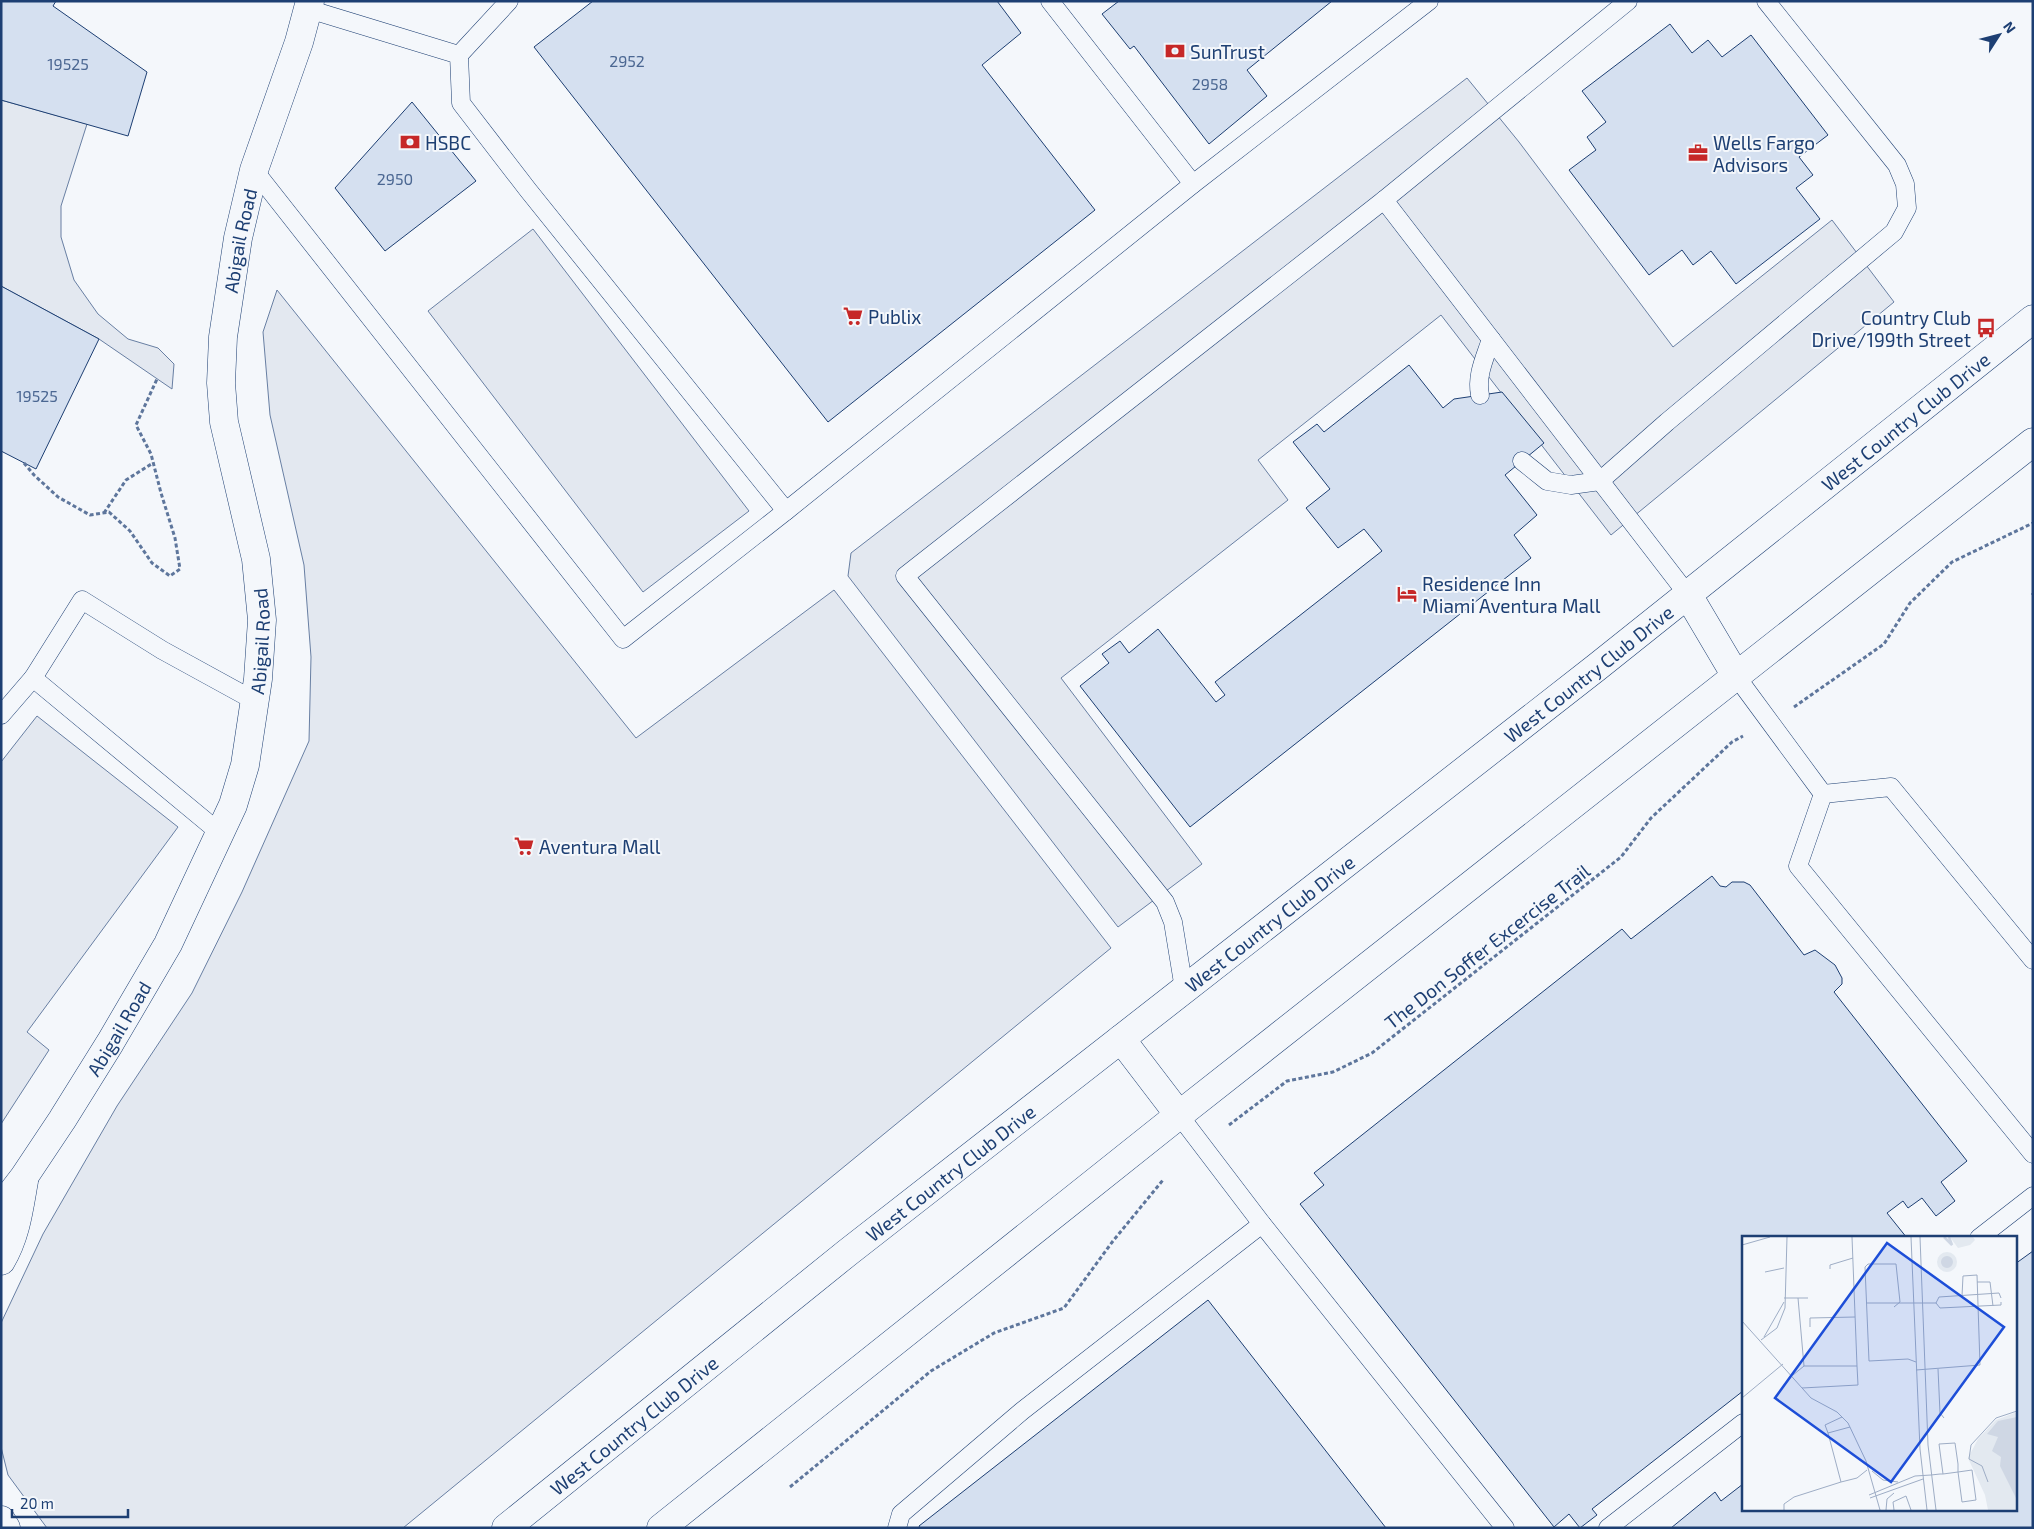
<svg xmlns="http://www.w3.org/2000/svg" width="2034" height="1529" viewBox="0 0 2034 1529" font-family="'Exo 2',sans-serif">
<style>
.parking{fill:#e3e8f0;stroke:#687fa3}
.building{fill:#d5e0f0;stroke:#1d3f73}
.lines{fill:none;stroke-linecap:round;stroke-linejoin:round}
.lane-casing{stroke:#1d3f73;stroke-width:19}
.street-casing{stroke:#1d3f73;stroke-width:29}
.secondary-casing{stroke:#1d3f73;stroke-width:29}
.path{stroke:#5e769c;stroke-width:3;stroke-dasharray:4 2.5;stroke-linecap:butt}
.lane{stroke:#f4f7fb;stroke-width:18}
.street{stroke:#f4f7fb;stroke-width:28}
.secondary{stroke:#f4f7fb;stroke-width:28}
.labels{text-anchor:middle;dominant-baseline:central;stroke-width:4;stroke-linejoin:round;paint-order:stroke}
.number-label{font-size:16px;fill:#4b6792}
.poi-label{font-size:19px;fill:#1d3f73;stroke:#f4f7fb;text-anchor:start}
.street-label{font-size:19px;fill:#1d3f73;stroke:#f4f7fb}
.inset-river{fill:none;stroke:#cfd7e4;stroke-width:2.5}
.inset-road{fill:none;stroke:#9eadc5;stroke-width:1}
.view{fill:#1d4ed8;fill-opacity:0.15;stroke:#1d4ed8;stroke-width:2.5}
.inset-edge{fill:none;stroke:#1d3f73;stroke-width:2.5}
</style>
<rect width="100%" height="100%" fill="#f4f7fb"/>
<g class="parking">
<polygon points="1467,78 1519,142 1673,347 1832,220 1894,302 1611,535 1441,315 1258,460 1288,500 1061,678 1202,864 1118,927 848,576 851,553"/>
<polygon points="1,100 87,124 61,206 61,237 74,280 98,314 128,339 158,348 174,364 172,389 99,339 1,286"/>
<polygon points="533,229 749,511 643,592 428,311"/>
<polygon points="277,290 636,738 834,590 1111,948 403,1528 47,1528 8,1475 1,1447 1,1323 43,1234 117,1106 192,993 242,892 309,741 311,657 304,565 270,415 263,332"/>
<polygon points="37,716 178,827 27,1032 49,1050 1,1124 1,762"/>
</g>
<g class="building">
<polygon points="1,1 56,1 53,6 147,72 128,136 1,100"/>
<polygon points="593,1 997,1 1021,33 982,65 1095,210 828,422 534,47"/>
<polygon points="1119,1 1332,1 1247,70 1267,96 1209,144 1134,46 1130,49 1102,14"/>
<polygon points="1670,24 1692,53 1708,40 1722,57 1751,35 1828,135 1799,157 1813,175 1796,188 1820,219 1736,284 1711,251 1693,265 1682,250 1649,275 1569,170 1596,150 1587,137 1606,122 1582,91"/>
<polygon points="412,102 476,181 385,251 335,188"/>
<polygon points="1,286 99,339 36,469 1,451"/>
<polygon points="1409,365 1443,408 1454,399 1502,392 1544,443 1505,475 1537,515 1514,535 1531,558 1190,827 1080,686 1109,663 1102,654 1120,641 1129,653 1158,629 1216,702 1225,695 1215,682 1382,551 1364,529 1338,548 1306,508 1330,489 1293,442 1317,424 1324,432"/>
<polygon points="1712,876 1720,886 1726,887 1732,882 1744,882 1750,885 1804,955 1815,950 1835,965 1842,978 1842,984 1834,992 1967,1161 1941,1182 1955,1201 1936,1216 1922,1198 1908,1208 1903,1201 1887,1213 1907,1238 1743,1238 1743,1391 1592,1509 1597,1515 1580,1528 1569,1514 1554,1527 1300,1204 1324,1185 1314,1173 1622,929 1631,939"/>
<polygon points="2033,1251 2033,1528 1671,1528 1715,1492 1721,1501 1743,1484 1743,1510 2015,1510 2015,1264"/>
<polygon points="1208,1300 1386,1528 920,1528 919,1526"/>
</g>
<g class="lines">
<defs>
<g id="lane">
<polyline points="1050,1 1193,184"/>
<polyline points="308,9 459,55 461,103 528,190 786,511 1193,184 1429,1"/>
<polyline points="459,55 509,1"/>
<polyline points="254,170 623,639 786,511"/>
<polyline points="1384,200 1688,595"/>
<path d="M1480 395C1476 375 1485 358 1491 339"/>
<polyline points="1522,461 1547,481 1571,485 1600,481 1667,422 1894,232 1907,208 1905,184 1897,165 1766,1"/>
<polyline points="1736,676 1823,794"/>
<polyline points="33,678 82,600 162,650 255,701"/>
<polyline points="1,715 33,678 220,833"/>
<polyline points="2033,960 1891,787 1823,794 1798,866 2033,1154"/>
<polyline points="1184,989 1173,922 1165,902 905,576 1384,200 1628,1"/>
<polyline points="1179,1115 1262,1224 1505,1528"/>
<polyline points="1979,1238 2033,1196"/>
<polyline points="897,1528 901,1514 1022,1411 1262,1224"/>
<polyline points="1608,1528 1743,1423"/>
</g>
<g id="street">
<path id="s1" d="M1 1207 24 1177 62 1120 110 1043 168 944 233 805 245 765 258 679 262 620 256 559 224 422 221 383 223 337 238 238 254 170 299 42 310 1"/>
<path d="M1 1261C16 1236 19 1209 24 1181"/>
</g>
<g id="secondary">
<polyline points="1688,595 1736,676"/>
<polyline points="1121,1039 1179,1115"/>
<polyline points="1,1520 6,1528"/>
<path id="s2" d="M506 1528 847 1253 1597 667 2033 319"/>
<polyline points="661,1528 1179,1115 2033,442"/>
</g>
</defs>
<use href="#lane" class="lane-casing"/>
<use href="#street" class="street-casing"/>
<use href="#secondary" class="secondary-casing"/>
<g class="path">
<polyline points="24,463 34,475 58,497 90,515 109,512 130,531 152,563 170,576 180,569 175,538 161,493 151,454 136,425 157,379"/>
<polyline points="104,513 126,480 153,463"/>
<polyline points="2032,595 2033,594"/>
<polyline points="1794,707 1884,644 1910,603 1952,562 2033,523"/>
<polyline points="1229,1125 1287,1081 1333,1072 1372,1053 1621,857 1651,818 1732,742 1743,736"/>
<polyline points="790,1487 931,1371 994,1333 1064,1308 1113,1241 1163,1180"/>
</g>
<use href="#lane" class="lane"/>
<use href="#street" class="street"/>
<use href="#secondary" class="secondary"/>
</g>
<defs>
<symbol id="bank-bare" viewBox="-9 -9 18 18"><path d="M-6-4H6V4H-6ZM0-2.3a2.3 2.3 0 1 0 0 4.6a2.3 2.3 0 1 0 0-4.6Z" fill="#c62828" stroke="#f4f7fb" stroke-width="2.5" paint-order="stroke"/></symbol>
<symbol id="office-bare" viewBox="-9 -9 18 18"><path d="M-6-3h4V-5.5h4V-3h4V5H-6ZM-1-4.5V-3h2v-1.5ZM-6 0V1H6V0Z" fill="#c62828" stroke="#f4f7fb" stroke-width="2.5" paint-order="stroke"/></symbol>
<symbol id="supermarket-bare" viewBox="-9 -9 18 18"><path d="M-6-5.5h2.5l.6 2H6L4.5 2H-2.5L-4.4-4H-6ZM-1.5 3.2a1.3 1.3 0 1 0 .1 0ZM3 3.2a1.3 1.3 0 1 0 .1 0Z" fill="#c62828" stroke="#f4f7fb" stroke-width="2.5" paint-order="stroke"/></symbol>
<symbol id="bus-bare" viewBox="-9 -9 18 18"><path d="M-5-6H5V4H4V6H2V4H-2V6H-4V4H-5ZM-3.5-4V0h7V-4ZM-3.5 1.2v1.5H-2V1.2ZM2 1.2v1.5H3.5V1.2Z" fill="#c62828" stroke="#f4f7fb" stroke-width="2.5" paint-order="stroke"/></symbol>
<symbol id="hotel-bare" viewBox="-9 -9 18 18"><path d="M-6-4.5h1.5V1H6V5H4.5V3h-9V5H-6ZM-4 0a1.8 1.8 0 1 1 3.6 0ZM.5 0V-2.5h3Q6-2.5 6 0Z" fill="#c62828" stroke="#f4f7fb" stroke-width="2.5" paint-order="stroke"/></symbol>
</defs>
<g fill-rule="evenodd">
<use href="#bank-bare" x="1161" y="37" width="28" height="28"/>
<use href="#bank-bare" x="396" y="128" width="28" height="28"/>
<use href="#office-bare" x="1684" y="139" width="28" height="28"/>
<use href="#supermarket-bare" x="839" y="302" width="28" height="28"/>
<use href="#bus-bare" x="1972" y="314" width="28" height="28"/>
<use href="#hotel-bare" x="1393" y="580" width="28" height="28"/>
<use href="#supermarket-bare" x="510" y="832" width="28" height="28"/>
</g>
<g class="labels">
<g class="number-label">
<text x="627" y="60">2952</text>
<text x="68" y="63">19525</text>
<text x="1210" y="83">2958</text>
<text x="395" y="178">2950</text>
<text x="37" y="395">19525</text>
</g>
<g class="poi-label">
<text x="1190" y="51">SunTrust</text>
<text x="425" y="142">HSBC</text>
<text x="1713" y="142">Wells Fargo<tspan x="1713" dy="22">Advisors</tspan></text>
<text x="868" y="316">Publix</text>
<text x="1971" y="317" text-anchor="end">Country Club<tspan x="1971" dy="22">Drive/199th Street</tspan></text>
<text x="1422" y="583">Residence Inn<tspan x="1422" dy="22">Miami Aventura Mall</tspan></text>
<text x="539" y="846">Aventura Mall</text>
</g>
<g class="street-label">
<text stroke="none"><textPath href="#s1" startOffset="1038">Abigail Road</textPath></text>
<text stroke="none"><textPath href="#s2" startOffset="1784">West Country Club Drive</textPath></text>
<text stroke="none"><textPath href="#s1" startOffset="632">Abigail Road</textPath></text>
<text stroke="none"><textPath href="#s2" startOffset="1379">West Country Club Drive</textPath></text>
<text stroke="none"><textPath href="#s2" startOffset="974">West Country Club Drive</textPath></text>
<text transform="translate(1487 946) rotate(-38)">The Don Soffer Excercise Trail</text>
<text stroke="none"><textPath href="#s1" startOffset="214">Abigail Road</textPath></text>
<text stroke="none"><textPath href="#s2" startOffset="569">West Country Club Drive</textPath></text>
<text stroke="none"><textPath href="#s2" startOffset="164">West Country Club Drive</textPath></text>
</g>
</g>
<g transform="translate(1742 1236)">
<rect width="275" height="275" fill="#f4f7fb"/>
<path d="M208 1H231L233 4 228 9 216 12ZM195 26a10 10 0 1 1 20 0a10 10 0 1 1-20 0ZM275 176V274H246L243 259 226 222 236 203 254 184Z" fill="#e3e9f0"/>
<path d="M199 26a6 6 0 1 1 12 0a6 6 0 1 1-12 0ZM275 181V264L258 230 259 221 250 215 256 201 245 198 256 185Z" fill="#cfd7e4"/>
<path class="inset-river" d="M202 1 210 9 207 1"/>
<path class="inset-road" d="M169 1 178 213 185 274M178 1 186 209 194 274M0 9 28 1M88 33V29L111 22M23 36 42 32M235 46H248L251 70M42 62H66M56 62 62 130M259 62 257 57 197 61 194 67 198 72 259 69V66M125 67H194M152 71 158 66 154 28H126L123 31 127 125 166 123 174 126M0 85 69 162 95 176 106 187 124 225 138 274M68 91V82L113 81M22 101 42 66M19 104 35 92 43 72 45 1M196 133 198 177 202 182M174 134 238 129 235 39 221 40 220 60M51 139 62 130H115L110 1M60 152 116 149 115 130M0 162 41 128M108 191 86 197 99 246 115 242 125 234M86 197 83 189 100 181M130 235 141 244 156 246M246 246 240 230 227 223 229 209 254 182 275 175M127 259 173 240 189 239 198 238H201L216 236 230 234 234 264 220 266 216 236V228L213 207 197 208 201 238M128 262 181 243M42 274V268L52 261 99 246M144 274 145 263 152 257M152 274 151 266 164 260 169 274"/>
<path class="view" d="M145 7 262 91 149 246 33 162Z"/>
<rect width="275" height="275" class="inset-edge"/>
</g>
<rect width="2034" height="1529" fill="none" stroke="#1d3f73" stroke-width="5"/>
<g transform="translate(1999 35) rotate(54)" stroke="#f4f7fb" stroke-width="4" paint-order="stroke">
<path d="M0-4L9 19L0 12L-9 19Z" fill="#1d3f73"/>
<text y="-8" font-size="14" font-weight="bold" text-anchor="middle" fill="#1d3f73">N</text>
</g>
<path d="M12 1509v8h116v-8" fill="none" stroke="#1d3f73" stroke-width="2.5"/>
<text x="20" y="1509" font-size="15" fill="#1d3f73" stroke="#f4f7fb" stroke-width="4" paint-order="stroke">20 m</text>
</svg>
